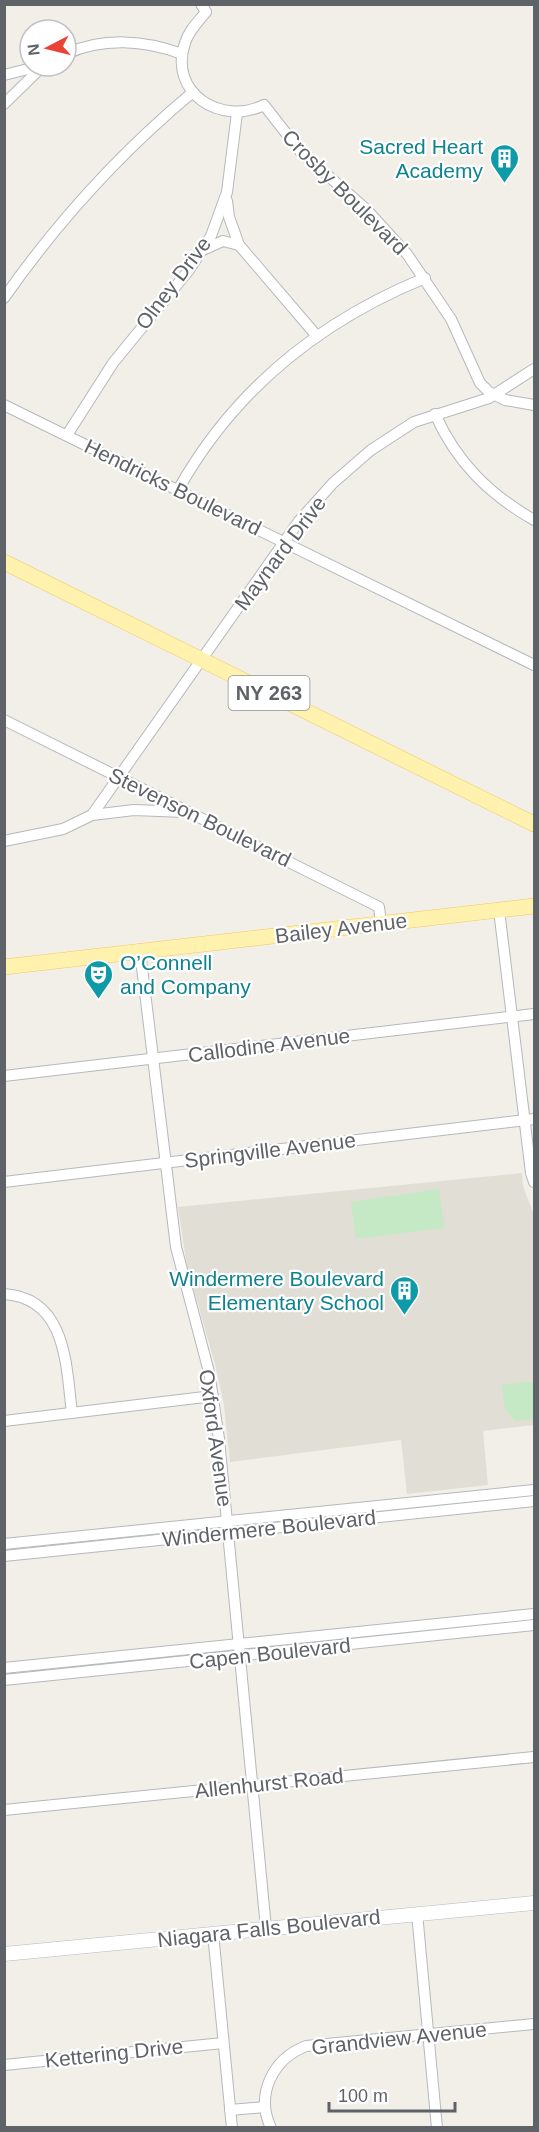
<svg xmlns="http://www.w3.org/2000/svg" width="539" height="2132" viewBox="0 0 539 2132" font-family="Helvetica,sans-serif">
<style>
.education{fill:#e1ded6}
.green{fill:#c5e8c5}
.lines{fill:none;stroke-linecap:round;stroke-linejoin:round}
.minor-casing{stroke:#b5b8bc;stroke-width:12}
.secondary-casing{stroke:#b6babf;stroke-width:15}
.primary-casing{stroke:#f2c960;stroke-width:16}
.minor{stroke:#fff;stroke-width:10}
.secondary{stroke:#fff;stroke-width:14}
.primary{stroke:#fff2af;stroke-width:15}
.labels{text-anchor:middle;dominant-baseline:central;stroke-width:4.5;stroke-linejoin:round;paint-order:stroke}
.shield{fill:#fff;stroke:#8f9295;stroke-width:1.5}
.shield-label{font-size:20px;font-weight:bold;fill:#5f6368}
.culture-label{font-size:21px;fill:#0d838f;stroke:#fff;text-anchor:end}
.street-label{font-size:21px;fill:#5f6368;stroke:#fff}
</style>
<rect width="100%" height="100%" fill="#f1efe8"/>
<polygon class="education" points="522,1173 523,1186 534,1215 534,1425 483,1431 488,1485 407,1494 401,1440 230,1462 224,1405 215,1364 187,1266 178,1207"/>
<g class="green">
<polygon points="439,1189 444,1228 356,1239 351,1202"/>
<polygon points="527,1382 534,1383 534,1419 515,1421 505,1409 502,1385"/>
<polygon points="228,1651 39,1672 37,1671 38,1669"/>
</g>
<g class="lines">
<defs>
<g id="minor">
<path d="M201 4 206 12C198 22 189 30 185 43 168 93 221 126 264 105L300 151 367 210 407 254 451 319 480 383 489 392 505 400 534 405"/>
<path d="M66 54C103 37 145 40 182 54"/>
<polyline points="4,75 40,66"/>
<polyline points="4,104 43,66"/>
<polyline points="227,201 229,217 239,245 316,335"/>
<polyline points="205,249 223,241 239,245"/>
<path d="M4 298C58 221 121 152 193 92"/>
<polyline points="4,405 534,665"/>
<path d="M435 414C457 463 489 494 534 520"/>
<polyline points="67,435 113,363 189,270 211,236 227,192 237,113"/>
<path d="M178 490C234 390 320 321 425 278"/>
<polyline points="4,720 379,907 381,923"/>
<polyline points="92,815 134,810 184,812"/>
<polyline points="4,841 63,829 92,815 299,521 333,483 371,450 414,422 489,398 534,369"/>
<polyline points="499,910 531,1173 534,1182"/>
<polyline points="140,951 176,1247 209,1372 219,1439 266,1928"/>
<polyline points="4,1076 534,1014"/>
<polyline points="4,1182 534,1119"/>
<path d="M4 1294C67 1298 66 1366 72 1413"/>
<polyline points="4,1421 213,1396"/>
<polyline points="4,1544 534,1490"/>
<polyline points="4,1556 534,1501"/>
<polyline points="4,1668 534,1614"/>
<polyline points="4,1680 534,1625"/>
<polyline points="4,1810 534,1757"/>
<polyline points="417,1913 437,2128"/>
<polyline points="213,1933 232,2128"/>
<polyline points="4,2065 223,2043"/>
<polyline points="230,2110 265,2107"/>
<path d="M271 2128C255 2094 273 2059 306 2046L534 2024"/>
</g>
<polyline id="secondary" points="4,1954 534,1903"/>
<g id="primary">
<polyline points="4,562 534,824"/>
<polyline points="4,967 534,906"/>
</g>
</defs>
<use href="#minor" class="minor-casing"/>
<use href="#secondary" class="secondary-casing"/>
<use href="#primary" class="primary-casing"/>
<use href="#minor" class="minor"/>
<use href="#secondary" class="secondary"/>
<use href="#primary" class="primary"/>
</g>
<defs>
<symbol id="building-pin" viewBox="-11 -11 22 30"><path d="M0 17L-7.5 6A9.5 9.5 0 1 1 7.5 6Z" fill="#0f9aa8" stroke="#fff"/><path d="M-4-6H4V6H1V3H-1V6H-4ZM-2.5-4.3h1.7v1.8h-1.7ZM.8-4.3h1.7v1.8H.8ZM-2.5-1h1.7V.8h-1.7ZM.8-1h1.7V.8H.8Z" fill="#fff"/></symbol>
<symbol id="theatre-pin" viewBox="-11 -11 22 30"><path d="M0 17L-7.5 6A9.5 9.5 0 1 1 7.5 6Z" fill="#0f9aa8" stroke="#fff"/><path d="M-5-5.5Q0-4 5-5.5V0Q5 5 0 6Q-5 5-5 0ZM-3.3-2.5H-1v1.5H-3.3ZM1-2.5H3.3v1.5H1ZM-2.8 1Q0 5.5 2.8 1Z" fill="#fff"/></symbol>
</defs>
<g fill-rule="evenodd">
<use href="#building-pin" x="488" y="142" width="33" height="45"/>
<use href="#theatre-pin" x="82" y="958" width="33" height="45"/>
<use href="#building-pin" x="388" y="1274" width="33" height="45"/>
</g>
<g class="labels">
<rect class="shield" x="228.5" y="676" width="81" height="34" rx="4.5"/>
<g class="shield-label">
<text x="269" y="693">NY 263</text>
</g>
<g class="culture-label">
<text x="483" y="146">Sacred Heart<tspan x="483" dy="24">Academy</tspan></text>
<text x="120" y="962" text-anchor="start">O’Connell<tspan x="120" dy="24">and Company</tspan></text>
<text x="384" y="1278">Windermere Boulevard<tspan x="384" dy="24">Elementary School</tspan></text>
</g>
<g class="street-label">
<text transform="translate(345 192) rotate(45)">Crosby Boulevard</text>
<text transform="translate(173 283) rotate(-53)">Olney Drive</text>
<text transform="translate(173 487) rotate(26)">Hendricks Boulevard</text>
<text transform="translate(280 553) rotate(-53)">Maynard Drive</text>
<text transform="translate(200 817) rotate(26)">Stevenson Boulevard</text>
<text transform="translate(341 928) rotate(-7)">Bailey Avenue</text>
<text transform="translate(269 1045) rotate(-7)">Callodine Avenue</text>
<text transform="translate(270 1150) rotate(-7)">Springville Avenue</text>
<text transform="translate(216 1438) rotate(82)">Oxford Avenue</text>
<text transform="translate(269 1528) rotate(-6)">Windermere Boulevard</text>
<text transform="translate(270 1653) rotate(-6)">Capen Boulevard</text>
<text transform="translate(269 1783) rotate(-6)">Allenhurst Road</text>
<text transform="translate(269 1928) rotate(-6)">Niagara Falls Boulevard</text>
<text transform="translate(399 2038) rotate(-6)">Grandview Avenue</text>
<text transform="translate(114 2053) rotate(-6)">Kettering Drive</text>
</g>
</g>
<rect width="539" height="2132" fill="none" stroke="#5f6368" stroke-width="12"/>
<g transform="translate(48 48) rotate(263)"><circle r="28" fill="#ffffff" stroke="#bfc1c3" stroke-width="1.5"/>
<path d="M0-4.5L10 22L0 15L-10 22Z" fill="#ea4335"/>
<text y="-9" font-size="16" font-weight="bold" text-anchor="middle" fill="#5f6368">N</text>
</g>
<path d="M329 2102v9h126v-9" fill="none" stroke="#5f6368" stroke-width="3"/>
<text x="338" y="2102" font-size="18" fill="#5f6368" stroke="#ffffff" stroke-width="4.5" paint-order="stroke">100 m</text>
</svg>
